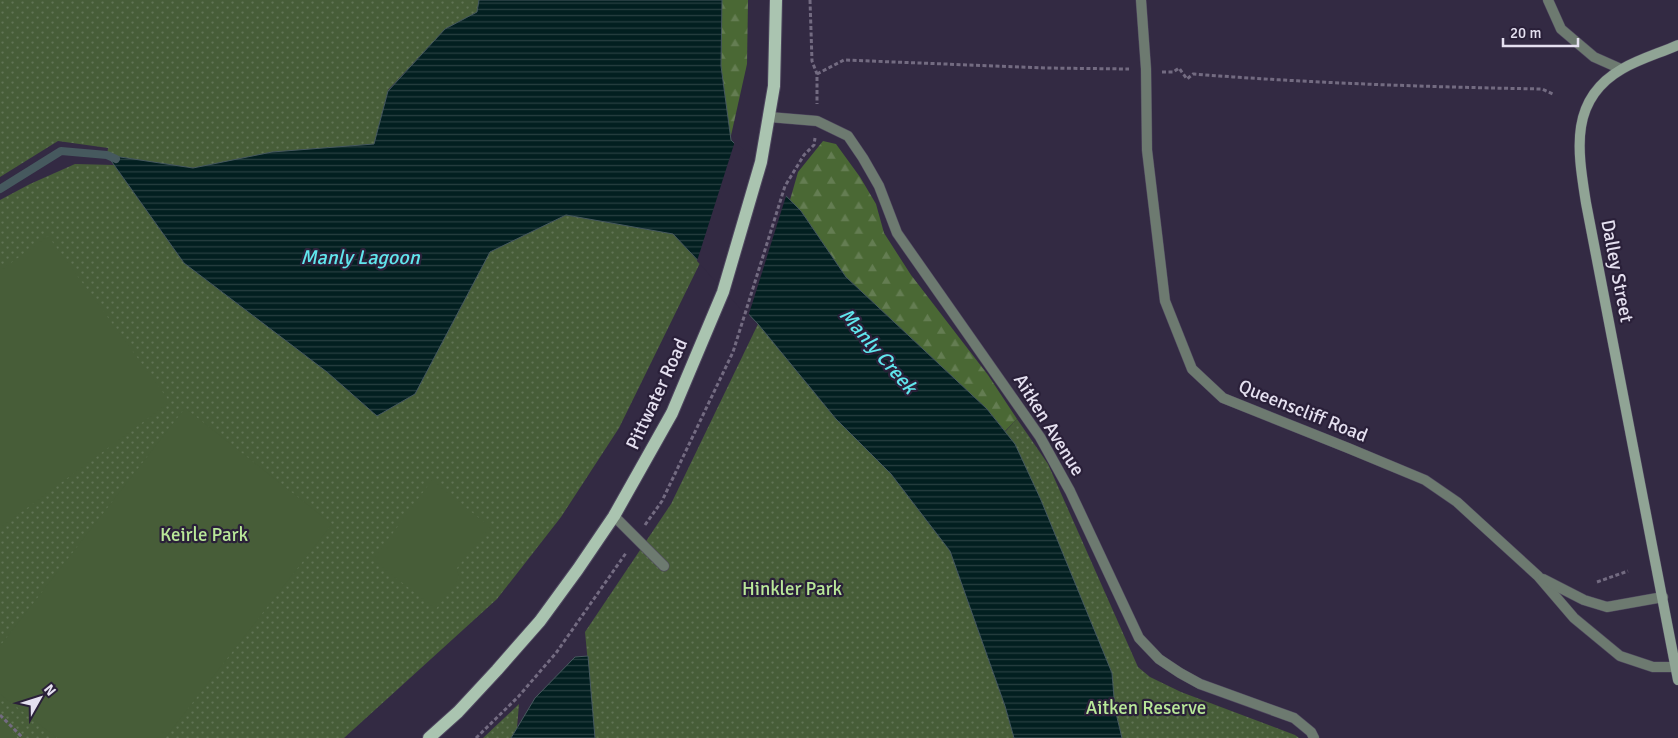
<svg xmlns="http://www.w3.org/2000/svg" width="1678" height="738" viewBox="0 0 1678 738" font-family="Signika,sans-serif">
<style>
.green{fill:url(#green-dots)}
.forest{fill:url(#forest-firs)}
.pitch{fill:#475d38}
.water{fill:url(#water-rules);stroke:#46595e}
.pier{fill:#332a43}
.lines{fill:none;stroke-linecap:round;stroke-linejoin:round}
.stream{stroke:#46595e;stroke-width:8}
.service-casing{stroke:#4f475f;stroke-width:11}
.minor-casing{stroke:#4f475f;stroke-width:11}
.secondary-casing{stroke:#4f475f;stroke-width:11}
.primary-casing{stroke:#4f475f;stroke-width:14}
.path{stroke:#736b81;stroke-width:3;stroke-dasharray:4 2.5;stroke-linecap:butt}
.service{stroke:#6d7a70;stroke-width:10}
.minor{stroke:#6d7a70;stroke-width:10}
.secondary{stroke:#90a495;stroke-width:10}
.primary{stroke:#aac4b0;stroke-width:12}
.labels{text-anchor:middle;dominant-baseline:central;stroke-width:4.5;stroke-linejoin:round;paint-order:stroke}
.street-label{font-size:19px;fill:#e5e0f0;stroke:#2a2039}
.park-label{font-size:19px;fill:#b9e899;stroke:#2a2039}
.water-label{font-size:20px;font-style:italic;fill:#60e6ed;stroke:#2a2039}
</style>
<defs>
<pattern id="green-dots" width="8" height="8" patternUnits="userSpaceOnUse" patternTransform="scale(1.25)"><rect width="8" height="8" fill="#475d38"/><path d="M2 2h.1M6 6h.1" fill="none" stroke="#617455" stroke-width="1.8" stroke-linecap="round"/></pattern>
<pattern id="forest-firs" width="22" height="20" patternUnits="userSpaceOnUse" patternTransform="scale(1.25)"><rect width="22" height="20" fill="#4a6834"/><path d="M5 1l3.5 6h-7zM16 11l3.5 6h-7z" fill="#647d52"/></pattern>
<pattern id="water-rules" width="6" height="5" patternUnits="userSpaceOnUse" patternTransform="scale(1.25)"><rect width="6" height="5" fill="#021f20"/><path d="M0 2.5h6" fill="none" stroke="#273f41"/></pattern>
</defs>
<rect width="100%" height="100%" fill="#332a43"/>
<g class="green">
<polygon points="0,0 479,0 477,12 445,29 388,90 374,144 272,152 193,168 107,155 108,148 58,141 0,177"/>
<polygon points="75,164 114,165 184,263 327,372 377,416 415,394 490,252 566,215 673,234 700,263 619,428 561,517 497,599 344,738 0,738 0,200 30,184"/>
<polygon points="758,324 836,419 891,474 950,551 1005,706 1014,738 595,738 585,632 671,504"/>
<polygon points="1017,419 1048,464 1138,667 1150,677 1181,692 1295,735 1299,738 1122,738 1115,709 1005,432"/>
<polygon points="519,704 517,728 511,738 483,738"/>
</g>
<g class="forest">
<polygon points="722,0 748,0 747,64 730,140 721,65"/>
<polygon points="823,141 836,144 860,177 876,204 884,233 911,275 988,375 1017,419 1005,431 987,409 846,277 801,211 790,200 798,172"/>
</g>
<g class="pitch">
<polygon points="48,236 170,402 0,528 0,271"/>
<polygon points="185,408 332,524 165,738 57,738 0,694 0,646"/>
<polygon points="432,480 490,527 457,568 459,578 436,609 373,560"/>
<polygon points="0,712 17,738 0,738"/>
</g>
<g class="water">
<polygon points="479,0 722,0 721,66 731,140 801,211 846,277 987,409 1015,444 1041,500 1112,673 1115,709 1122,738 1014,738 1005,706 950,551 891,474 836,419 758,324 673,234 566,215 490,252 415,394 377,416 327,372 184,263 107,155 193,168 272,152 374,144 388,91 445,29 477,12"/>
<polygon points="588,656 595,738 511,738 535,698 575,657"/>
</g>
<polygon class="pier" points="735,141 787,193 748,317 697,261"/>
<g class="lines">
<polyline class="stream" points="0,189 61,151 107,155 116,159"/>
<defs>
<polyline id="service" points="614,516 664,566"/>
<g id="minor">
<polyline points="1141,0 1146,69 1147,150 1165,301 1192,369 1223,398 1348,448 1425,480 1457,502 1481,524 1538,576 1574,618 1620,656 1653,667 1676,667"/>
<polyline points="1548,0 1561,29 1594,57 1621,69"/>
<polyline points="769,117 817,121 848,136 863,158 879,186 897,233 1040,437 1070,491 1139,638 1159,659 1180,673 1200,684 1294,718 1311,732 1314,738"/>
<polyline points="1543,579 1584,600 1607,607 1663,597"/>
</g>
<path id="secondary" d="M1678 45C1660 53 1639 59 1622 69 1568 100 1578 152 1586 203L1678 680"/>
<polyline id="primary" points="429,738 458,712 497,670 540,621 578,569 614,516 672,413 723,292 761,162 774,86 776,0"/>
</defs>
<use href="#service" class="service-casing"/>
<use href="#minor" class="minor-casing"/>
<use href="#secondary" class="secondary-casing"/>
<use href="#primary" class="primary-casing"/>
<g class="path">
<polyline points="810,0 812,61 817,74 817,104"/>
<path d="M1162 72H1173L1179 68 1187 79 1193 74C1309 83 1426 87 1542 89L1553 94"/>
<polyline points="817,74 844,60 1045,68 1129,69"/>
<polyline points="645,525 662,501 733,352 785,186 804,155 814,145 815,138"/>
<polyline points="1597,582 1628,571"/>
<polyline points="0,715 23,738"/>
<polyline points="476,738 518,697 556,653 626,553"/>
</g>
<use href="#service" class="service"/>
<use href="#minor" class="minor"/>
<use href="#secondary" class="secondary"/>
<use href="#primary" class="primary"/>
</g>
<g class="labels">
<g class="street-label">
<text transform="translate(1617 271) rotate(79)">Dalley Street</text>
<text transform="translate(657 394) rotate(-65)">Pittwater Road</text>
<text transform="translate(1303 411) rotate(22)">Queenscliff Road</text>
<text transform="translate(1049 425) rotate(58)">Aitken Avenue</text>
</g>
<g class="park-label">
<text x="204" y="535">Keirle Park</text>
<text x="792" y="589">Hinkler Park</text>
<text x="1146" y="708">Aitken Reserve</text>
</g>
<g class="water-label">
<text x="360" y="257">Manly Lagoon</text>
<text transform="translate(878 351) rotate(49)">Manly Creek</text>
</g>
</g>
<g transform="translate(40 698) rotate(51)" stroke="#2a2039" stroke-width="4" paint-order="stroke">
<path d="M0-4L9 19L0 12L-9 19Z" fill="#e5e0f0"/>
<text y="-8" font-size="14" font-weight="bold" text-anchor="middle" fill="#e5e0f0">N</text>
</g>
<path d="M1503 38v8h75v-8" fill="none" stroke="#e5e0f0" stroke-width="2.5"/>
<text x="1510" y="38" font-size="15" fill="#e5e0f0" stroke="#2a2039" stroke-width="4" paint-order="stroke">20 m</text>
</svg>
